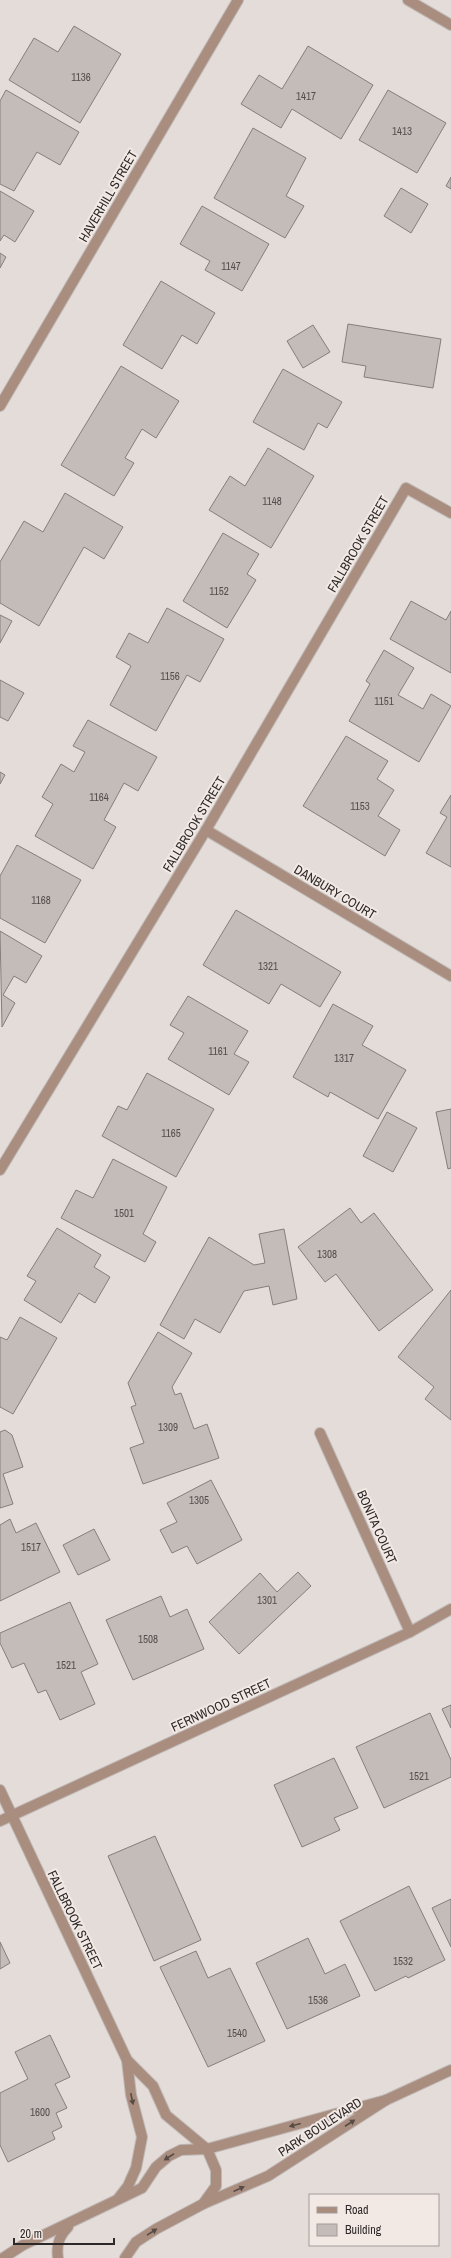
<svg xmlns="http://www.w3.org/2000/svg" width="451" height="2258" viewBox="0 0 451 2258" font-family="'Archivo Narrow',sans-serif">
<style>
.building{fill:#c4bcb8;stroke:#867e7b}
.lines{fill:none;stroke-linecap:round;stroke-linejoin:round}
.minor-casing{stroke:#bfb8b5;stroke-width:12}
.minor{stroke:#a98d7f;stroke-width:10}
.oneway{fill:#584c46}
.labels{text-anchor:middle;dominant-baseline:central;stroke-width:4;stroke-linejoin:round;paint-order:stroke}
.number-label{font-size:11px;fill:#534e4c}
.street-label{font-size:13px;fill:#2d2928;stroke:#f2e9e5}
</style>
<rect width="100%" height="100%" fill="#e4dcd8"/>
<g class="building">
<polygon points="74,26 121,54 80,123 9,80 34,38 58,52"/>
<polygon points="308,46 373,85 341,139 292,109 281,128 241,104 259,75 282,89"/>
<polygon points="6,90 79,132 60,165 37,152 14,191 0,184 0,101"/>
<polygon points="388,90 446,123 417,173 359,140"/>
<polygon points="253,128 306,158 286,196 304,206 285,238 214,198"/>
<polygon points="451,177 451,189 446,186"/>
<polygon points="401,188 428,204 411,233 384,216"/>
<polygon points="0,191 34,211 15,242 4,235 0,241"/>
<polygon points="202,206 269,244 242,291 205,270 210,261 180,244"/>
<polygon points="0,253 6,257 0,268"/>
<polygon points="161,281 215,313 197,344 182,335 162,369 123,345"/>
<polygon points="348,324 441,339 433,388 364,377 366,366 342,362"/>
<polygon points="313,325 330,352 303,368 287,341"/>
<polygon points="121,366 179,401 156,438 142,429 125,458 134,463 114,496 61,465"/>
<polygon points="283,369 342,402 327,428 318,423 304,450 253,422"/>
<polygon points="268,448 314,476 271,548 209,510 230,476 245,486"/>
<polygon points="65,493 123,527 104,559 84,547 39,626 0,603 0,562 24,521 43,532"/>
<polygon points="223,533 259,554 247,574 256,580 227,628 183,601"/>
<polygon points="411,601 446,620 451,611 451,673 390,639"/>
<polygon points="167,608 224,639 200,682 187,675 156,731 110,705 131,666 116,657 129,633 148,643"/>
<polygon points="0,615 12,621 0,643"/>
<polygon points="384,650 414,668 398,695 423,709 431,694 451,706 419,762 349,721 370,684 366,681"/>
<polygon points="0,680 24,693 8,721 0,717"/>
<polygon points="88,720 157,757 138,791 124,783 104,820 116,827 93,869 35,836 53,804 42,797 61,764 74,772 85,752 73,746"/>
<polygon points="346,736 388,761 377,779 394,790 378,816 400,830 385,856 303,806"/>
<polygon points="0,772 5,775 0,784"/>
<polygon points="451,795 451,867 426,853 447,817 440,813"/>
<polygon points="17,845 81,880 45,943 0,918 0,876"/>
<polygon points="236,910 341,972 320,1007 281,984 269,1004 203,965"/>
<polygon points="0,931 42,956 26,983 14,976 3,995 15,1003 2,1027"/>
<polygon points="188,996 248,1031 234,1054 249,1062 229,1095 168,1059 184,1033 170,1025"/>
<polygon points="333,1004 373,1026 362,1045 406,1070 378,1119 330,1092 328,1097 293,1077"/>
<polygon points="147,1073 214,1109 176,1177 102,1136 118,1106 127,1110"/>
<polygon points="451,1109 451,1168 448,1169 436,1112"/>
<polygon points="387,1112 417,1128 393,1172 363,1156"/>
<polygon points="113,1159 167,1187 143,1234 156,1242 145,1262 61,1218 76,1190 93,1198"/>
<polygon points="350,1208 361,1223 374,1213 433,1290 379,1331 336,1274 325,1282 298,1247"/>
<polygon points="57,1228 101,1255 94,1267 110,1277 95,1303 79,1293 61,1323 24,1300 36,1281 27,1276"/>
<polygon points="284,1229 297,1299 273,1305 269,1286 244,1291 220,1333 195,1319 184,1339 160,1325 209,1237 254,1265 265,1263 259,1234"/>
<polygon points="451,1290 451,1420 425,1399 434,1387 398,1357"/>
<polygon points="20,1317 57,1338 13,1414 0,1407 0,1337 7,1340"/>
<polygon points="158,1332 192,1353 172,1387 175,1395 181,1393 194,1429 207,1424 219,1458 143,1484 130,1448 144,1443 131,1407 136,1405 128,1383"/>
<polygon points="5,1430 12,1435 23,1467 3,1474 13,1504 0,1508 0,1432"/>
<polygon points="211,1480 242,1540 197,1564 187,1546 172,1553 160,1530 177,1522 167,1503"/>
<polygon points="10,1519 16,1533 36,1523 60,1572 0,1601 0,1525"/>
<polygon points="94,1529 110,1560 78,1575 63,1545"/>
<polygon points="298,1572 311,1586 239,1654 209,1622 260,1573 277,1592"/>
<polygon points="161,1596 170,1617 187,1609 204,1649 133,1680 106,1620"/>
<polygon points="70,1602 98,1664 81,1672 95,1704 60,1720 46,1690 38,1693 24,1663 12,1668 0,1643 0,1633"/>
<polygon points="451,1705 451,1728 442,1709"/>
<polygon points="430,1713 451,1760 451,1777 384,1808 356,1747"/>
<polygon points="334,1758 358,1808 334,1818 340,1830 302,1847 274,1785"/>
<polygon points="155,1836 201,1940 154,1961 108,1856"/>
<polygon points="409,1886 445,1960 408,1978 406,1976 375,1991 340,1921"/>
<polygon points="451,1899 451,1947 432,1908"/>
<polygon points="308,1938 325,1974 345,1964 360,1996 287,2029 256,1963"/>
<polygon points="0,1942 10,1963 0,1969"/>
<polygon points="196,1951 208,1978 230,1968 265,2041 208,2067 160,1967"/>
<polygon points="50,2035 70,2077 55,2084 67,2108 56,2113 62,2127 52,2132 55,2139 8,2162 0,2145 0,2093 28,2079 15,2052"/>
</g>
<g class="lines">
<defs>
<g id="minor">
<polyline points="408,0 451,25"/>
<polyline points="0,406 238,0"/>
<polyline points="206,830 451,976"/>
<polyline points="0,1170 206,830 406,488 451,513"/>
<polyline points="320,1433 410,1632"/>
<polyline points="0,1790 127,2060 153,2086 166,2115 207,2149 216,2170 216,2186 203,2204"/>
<polyline points="0,1821 410,1632 451,1609"/>
<polyline points="118,2199 128,2186 136,2168 142,2137 131,2095 127,2060"/>
<polyline points="3,2258 23,2245 142,2188 156,2167 169,2156 181,2150 207,2149 386,2100"/>
<path d="M58 2258C56 2245 59 2236 68 2227"/>
<polyline points="125,2258 136,2242 156,2229 203,2204 268,2176 386,2100 451,2070"/>
</g>
</defs>
<use href="#minor" class="minor-casing"/>
<use href="#minor" class="minor"/>
</g>
<defs><path id="oneway-solid" d="M-6-.8H1V-3.2L6.5 0L1 3.2V.8H-6Z"/></defs>
<g class="oneway">
<use href="#oneway-solid" transform="translate(132 2099) rotate(78)"/>
<use href="#oneway-solid" transform="translate(350 2123) rotate(-33)"/>
<use href="#oneway-solid" transform="translate(295 2125) rotate(165)"/>
<use href="#oneway-solid" transform="translate(169 2157) rotate(147)"/>
<use href="#oneway-solid" transform="translate(239 2189) rotate(-24)"/>
<use href="#oneway-solid" transform="translate(152 2232) rotate(-32)"/>
</g>
<g class="labels">
<g class="number-label">
<text x="81" y="77">1136</text>
<text x="306" y="96">1417</text>
<text x="402" y="131">1413</text>
<text x="231" y="266">1147</text>
<text x="272" y="501">1148</text>
<text x="219" y="591">1152</text>
<text x="170" y="676">1156</text>
<text x="384" y="701">1151</text>
<text x="99" y="797">1164</text>
<text x="360" y="806">1153</text>
<text x="41" y="900">1168</text>
<text x="268" y="966">1321</text>
<text x="218" y="1051">1161</text>
<text x="344" y="1058">1317</text>
<text x="171" y="1133">1165</text>
<text x="124" y="1213">1501</text>
<text x="327" y="1254">1308</text>
<text x="168" y="1427">1309</text>
<text x="199" y="1500">1305</text>
<text x="31" y="1547">1517</text>
<text x="267" y="1600">1301</text>
<text x="148" y="1639">1508</text>
<text x="66" y="1665">1521</text>
<text x="419" y="1776">1521</text>
<text x="403" y="1961">1532</text>
<text x="318" y="2000">1536</text>
<text x="237" y="2033">1540</text>
<text x="40" y="2112">1600</text>
</g>
<g class="street-label">
<text transform="translate(108 196) rotate(-60)">HAVERHILL STREET</text>
<text transform="translate(358 544) rotate(-60)">FALLBROOK STREET</text>
<text transform="translate(194 824) rotate(-59)">FALLBROOK STREET</text>
<text transform="translate(335 892) rotate(31)">DANBURY COURT</text>
<text transform="translate(377 1527) rotate(66)">BONITA COURT</text>
<text transform="translate(221 1705) rotate(-25)">FERNWOOD STREET</text>
<text transform="translate(75 1920) rotate(64)">FALLBROOK STREET</text>
<text transform="translate(320 2127) rotate(-33)">PARK BOULEVARD</text>
</g>
</g>
<rect x="309" y="2194" width="130" height="52" fill="#f2e9e5" stroke="#a39c99"/>
<rect x="317" y="2207" width="20" height="6" fill="#a98d7f" stroke="#a39c99"/>
<text x="345" y="2214" font-size="12" fill="#2d2928">Road</text>
<rect x="317" y="2224" width="20" height="12" fill="#c4bcb8" stroke="#a39c99"/>
<text x="345" y="2234" font-size="12" fill="#2d2928">Building</text>
<path d="M14 2238v6h100v-6" fill="none" stroke="#2d2928" stroke-width="2"/>
<text x="20" y="2238" font-size="12" fill="#2d2928" stroke="#f2e9e5" stroke-width="3" paint-order="stroke">20 m</text>
</svg>
